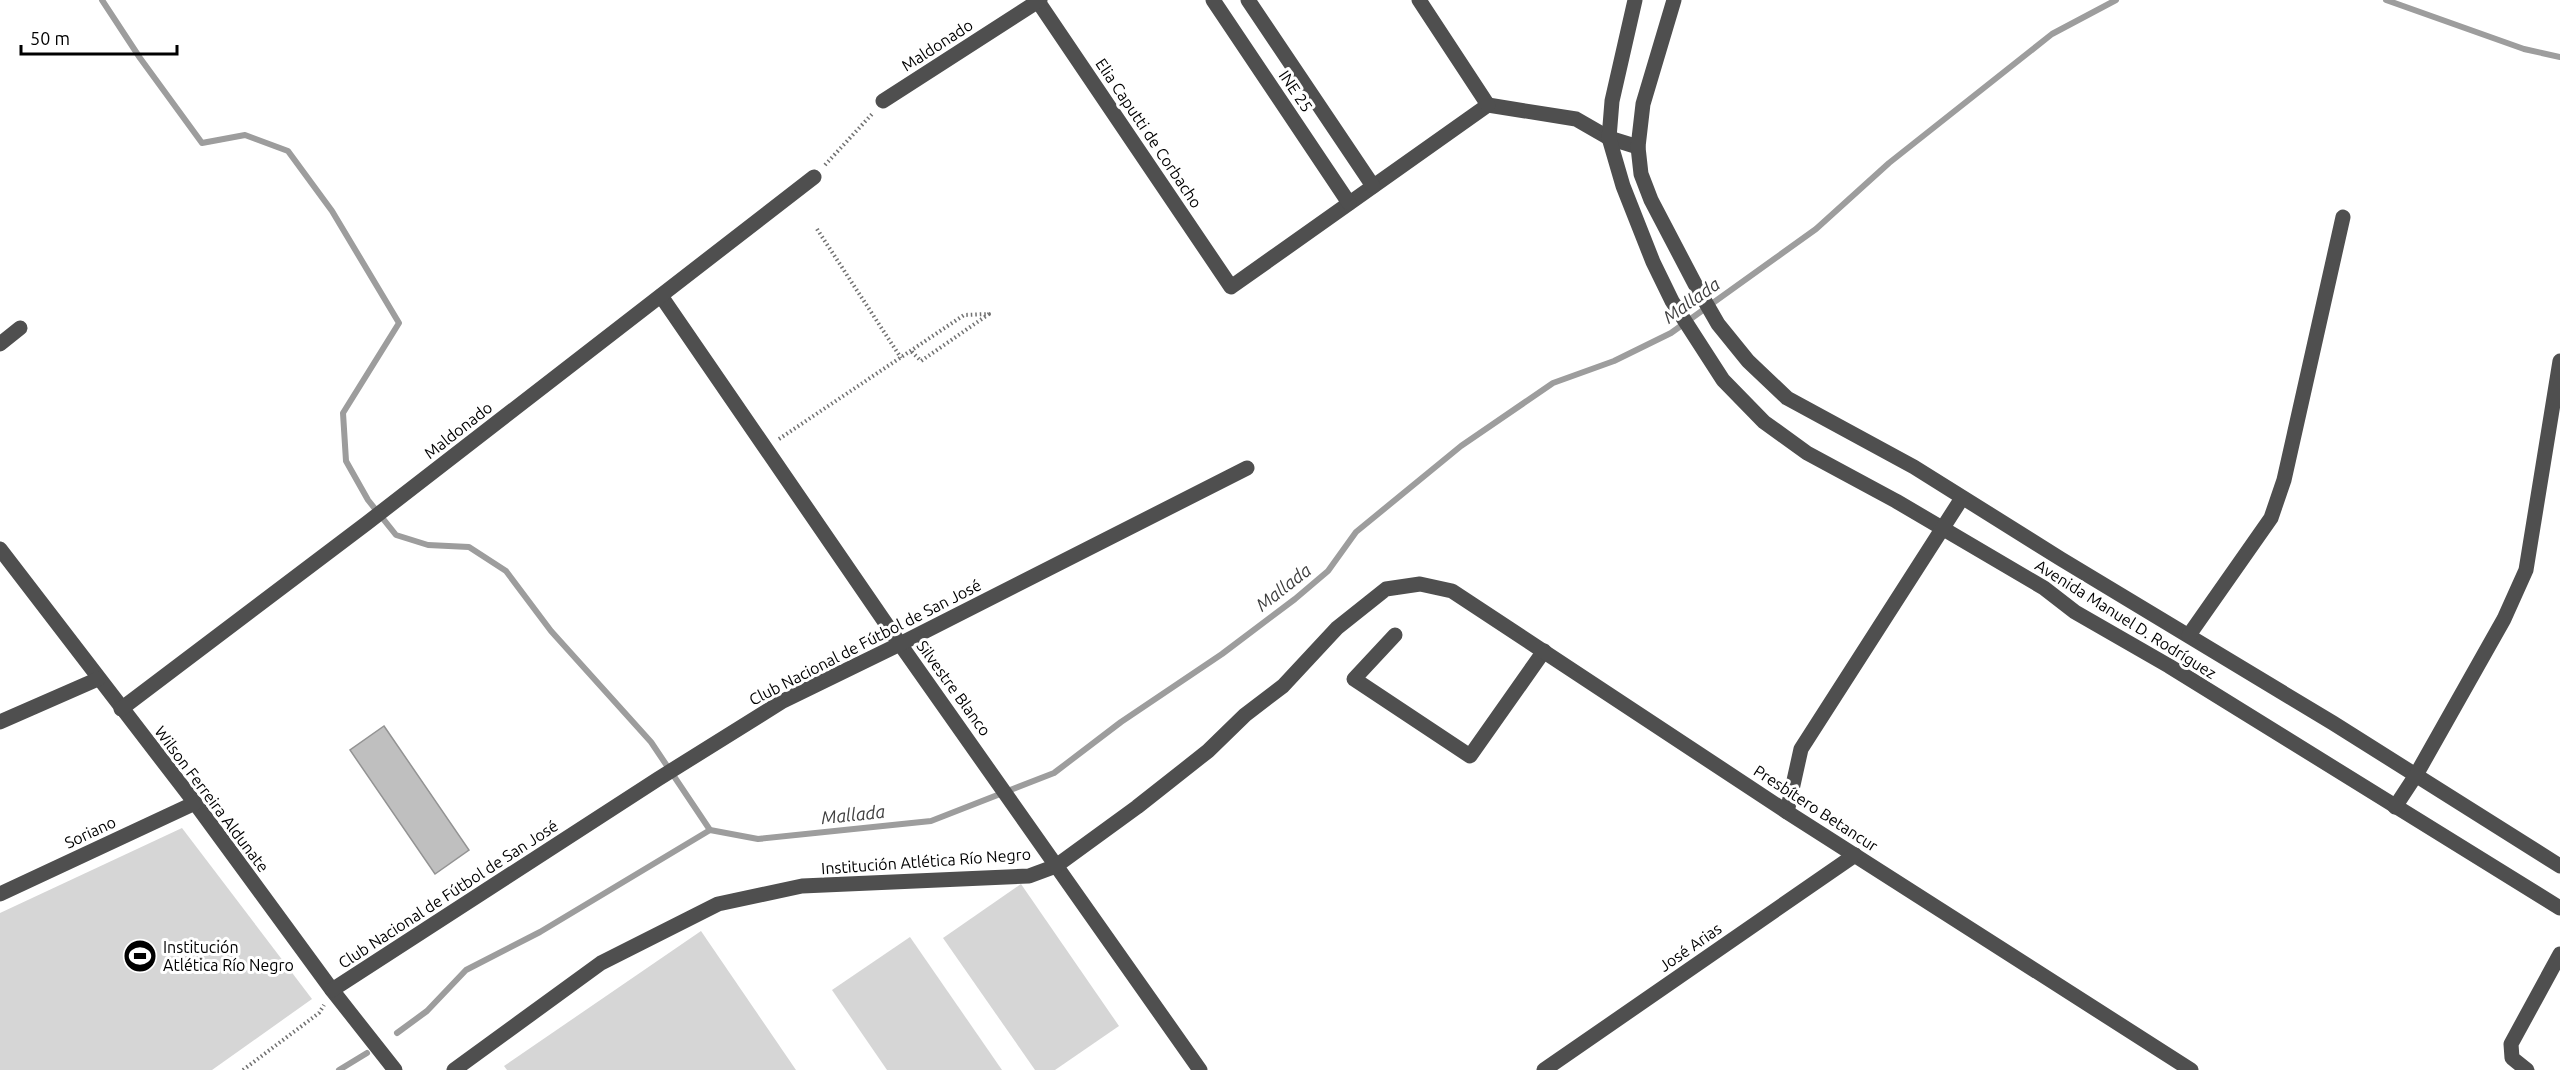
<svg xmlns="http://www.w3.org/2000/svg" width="2560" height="1070" viewBox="0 0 2560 1070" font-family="Ubuntu,sans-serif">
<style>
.green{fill:#d6d6d6}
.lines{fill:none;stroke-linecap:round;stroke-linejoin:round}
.stream{stroke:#9d9d9d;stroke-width:6}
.building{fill:#bfbfbf;stroke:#939393;stroke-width:1.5}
.path{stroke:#717171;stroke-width:4;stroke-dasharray:1.5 3;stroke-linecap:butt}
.minor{stroke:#4f4f4f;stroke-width:15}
.labels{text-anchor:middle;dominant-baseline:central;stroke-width:6;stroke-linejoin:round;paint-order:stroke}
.street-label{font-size:16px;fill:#000;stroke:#fff}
.poi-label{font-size:16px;fill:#000;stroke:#fff;text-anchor:start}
.water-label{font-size:18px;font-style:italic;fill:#3e3e3e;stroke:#fff}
</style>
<rect width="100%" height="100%" fill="#fff"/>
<g class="green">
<polygon points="182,828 312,999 212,1070 0,1070 0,913"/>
<polygon points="1021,884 1119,1026 1055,1070 1035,1070 943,938"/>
<polygon points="701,931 796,1070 507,1070 504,1066"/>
<polygon points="910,937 1002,1070 887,1070 832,990"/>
</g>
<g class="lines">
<g class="stream">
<polyline points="102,0 140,58 202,143 245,135 288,151 332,211 399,323 343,413 346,461 368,500 396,535 428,545 469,547 506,571 551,631 651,742 710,830"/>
<polyline points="2386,0 2524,49 2560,57"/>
<polyline points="397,1033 427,1011 466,970 540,932 710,830 758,839 931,821 1054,773 1121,722 1222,654 1295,599 1328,571 1356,532 1461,446 1553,383 1614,361 1671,333 1816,229 1889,163 2052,34 2116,0"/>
<polyline points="339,1070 367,1053"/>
</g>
</g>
<polygon class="building" points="384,726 469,850 435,874 350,750"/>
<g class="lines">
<g class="path">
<polyline points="825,165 873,113"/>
<polyline points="817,229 901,358"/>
<polyline points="779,439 964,315 989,314 921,361 911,351"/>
<polyline points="243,1070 319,1013 324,1005"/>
</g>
<g class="minor">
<polyline points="1037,0 1231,287 1488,105 1576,119 1609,138 1638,147"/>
<polyline points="1213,0 1349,203"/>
<polyline points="1248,0 1373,186"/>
<polyline points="1419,0 1488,105"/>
<polyline points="1635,0 1612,101 1609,138 1623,186 1653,262 1672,301 1723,380 1764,422 1807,453 1896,501 2044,588 2075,612 2169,666 2560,908"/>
<polyline points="1674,0 1643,104 1638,147 1641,174 1651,200 1695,284 1718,324 1748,361 1787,398 1914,467 2061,559 2333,723 2560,866"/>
<polyline points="883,101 1040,0"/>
<polyline points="661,296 900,644 1200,1070"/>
<polyline points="0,344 20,328"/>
<polyline points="0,549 195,803 332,990 395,1070"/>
<polyline points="1395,635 1354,679 1470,756 1544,651"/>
<polyline points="2189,635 2271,518 2284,480 2343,217"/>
<polyline points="121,709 367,523 814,177"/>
<polyline points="0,722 98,679"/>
<polyline points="2395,807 2416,775 2504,619 2526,570 2560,361"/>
<polyline points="1787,812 1801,749 1962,498"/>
<polyline points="0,894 195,803"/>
<polyline points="332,990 658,779 783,701 900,644 1247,468"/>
<polyline points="454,1070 601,963 718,904 802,886 1029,876 1056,866 1137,807 1208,751 1245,715 1283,686 1337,628 1386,589 1420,584 1452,591 1787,812 2191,1070"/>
<polyline points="1544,1070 1855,855"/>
<polyline points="2527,1070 2512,1058 2511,1044 2560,954"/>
</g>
</g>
<defs>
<symbol id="stadium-disc" viewBox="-11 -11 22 22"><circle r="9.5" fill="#000" stroke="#fff"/><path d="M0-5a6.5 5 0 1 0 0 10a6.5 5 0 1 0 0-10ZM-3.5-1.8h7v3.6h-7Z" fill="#fff"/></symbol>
</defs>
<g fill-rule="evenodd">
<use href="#stadium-disc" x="121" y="937" width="38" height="38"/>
</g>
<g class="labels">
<g class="street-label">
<text transform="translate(937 45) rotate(-33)">Maldonado</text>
<text transform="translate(1296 91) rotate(56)">INE 25</text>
<text transform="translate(1149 133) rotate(56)">Elia Caputti de Corbacho</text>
<text transform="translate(458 430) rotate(-38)">Maldonado</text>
<text transform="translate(2126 619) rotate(32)">Avenida Manuel D. Rodríguez</text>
<text transform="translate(865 642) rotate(-27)">Club Nacional de Fútbol de San José</text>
<text transform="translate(954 688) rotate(54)">Silvestre Blanco</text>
<text transform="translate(212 799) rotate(53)">Wilson Ferreira Aldunate</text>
<text transform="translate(1816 808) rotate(33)">Presbítero Betancur</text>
<text transform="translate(90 832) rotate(-25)">Soriano</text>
<text transform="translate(926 861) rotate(-4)">Institución Atlética Río Negro</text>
<text transform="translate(448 894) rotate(-33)">Club Nacional de Fútbol de San José</text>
<text transform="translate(1690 947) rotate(-35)">José Arias</text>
</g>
<g class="poi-label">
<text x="163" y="947">Institución<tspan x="163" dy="18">Atlética Río Negro</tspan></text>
</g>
<g class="water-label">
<text transform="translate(1691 300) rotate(-35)">Mallada</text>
<text transform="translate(1283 587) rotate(-38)">Mallada</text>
<text transform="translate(853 814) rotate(-6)">Mallada</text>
</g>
</g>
<path d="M21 45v9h156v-9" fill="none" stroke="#000000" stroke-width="3"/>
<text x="30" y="45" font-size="18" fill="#000000" stroke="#ffffff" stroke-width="4.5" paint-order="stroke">50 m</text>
</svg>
